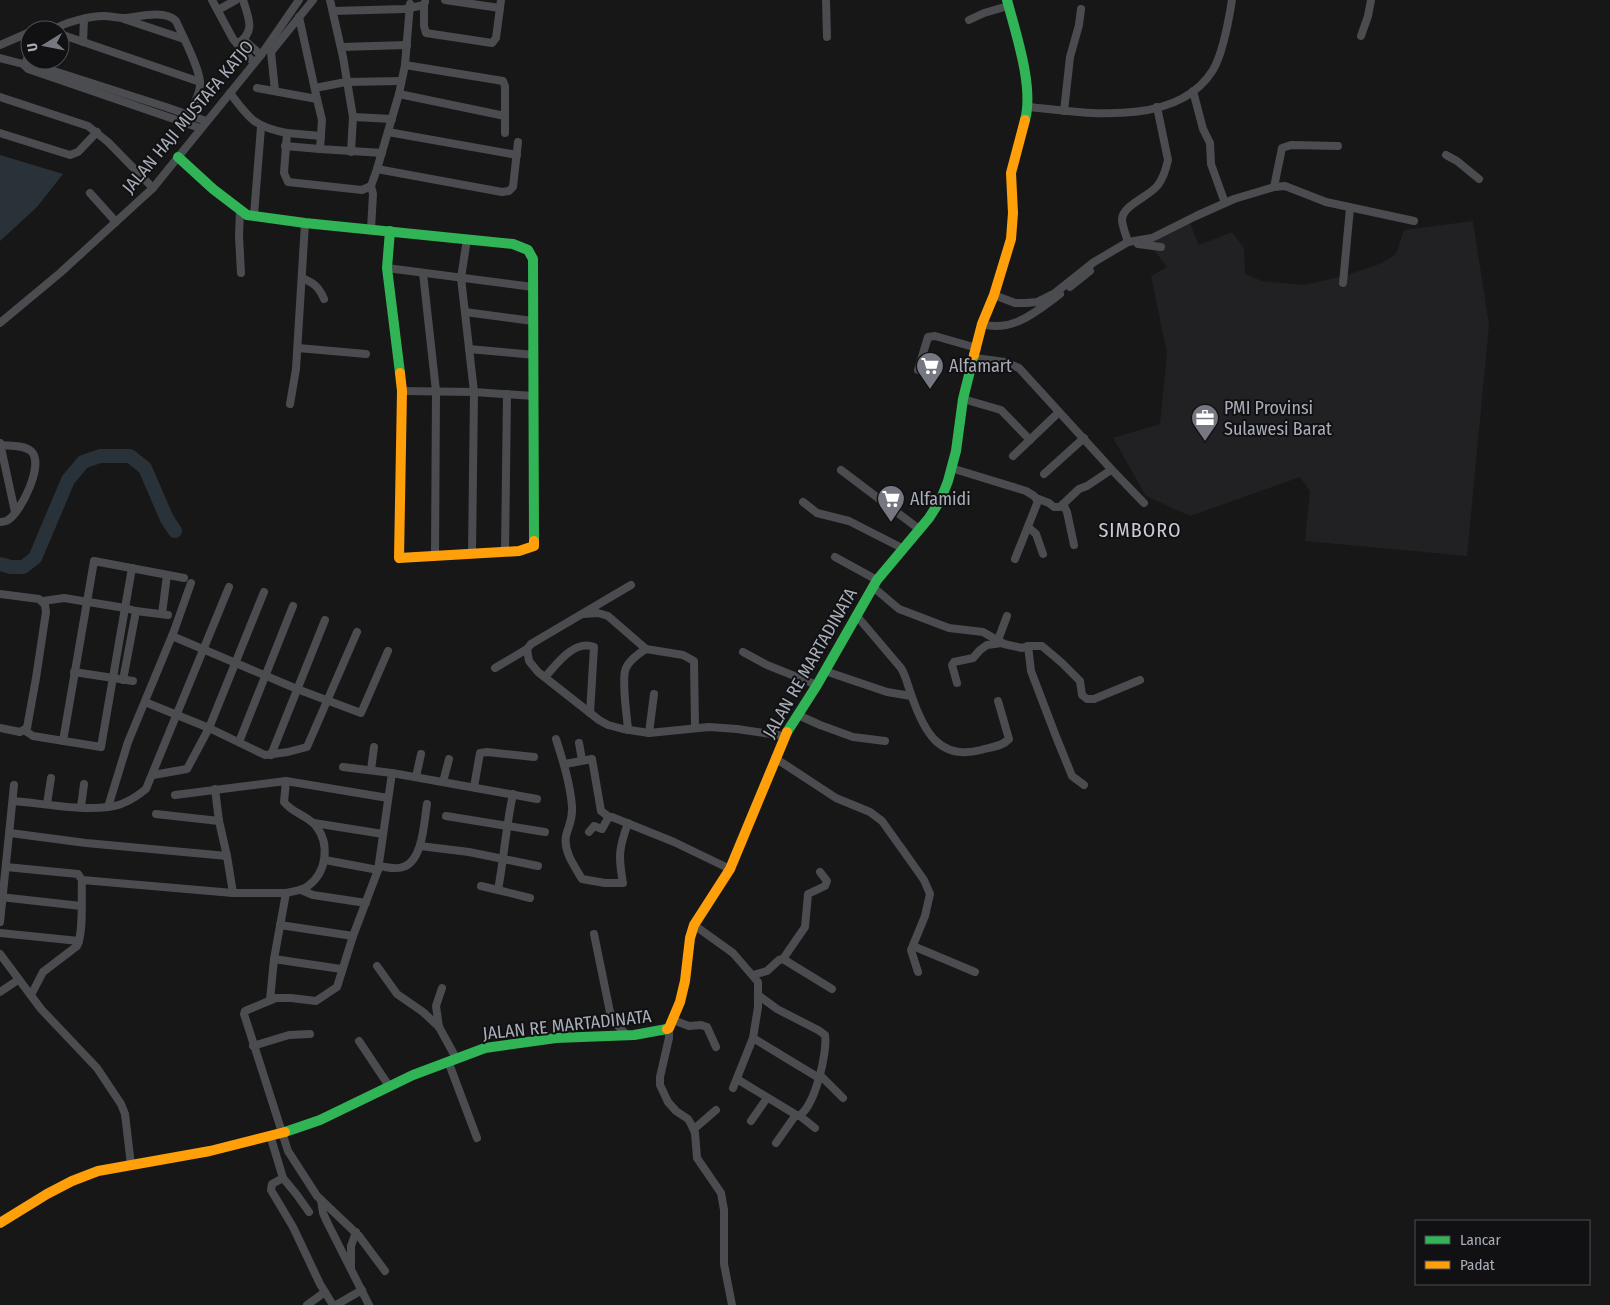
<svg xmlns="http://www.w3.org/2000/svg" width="1610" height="1305" viewBox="0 0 1610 1305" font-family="'Fira Sans Condensed',sans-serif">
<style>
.built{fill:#212123}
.water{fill:#2a3239}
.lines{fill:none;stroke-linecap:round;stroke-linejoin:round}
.river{stroke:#2a3239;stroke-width:14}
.street{stroke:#4b4c50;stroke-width:8}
.fast{stroke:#30b455;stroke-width:10}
.slow{stroke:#ff9f0a;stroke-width:10}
.labels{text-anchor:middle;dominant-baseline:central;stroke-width:4;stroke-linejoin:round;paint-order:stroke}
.street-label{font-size:18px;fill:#a8adb8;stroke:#111113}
.poi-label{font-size:18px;fill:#a8adb8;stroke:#111113;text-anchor:start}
.quarter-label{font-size:20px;letter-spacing:1px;fill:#c9ccd4;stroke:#111113}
</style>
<rect width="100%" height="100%" fill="#171717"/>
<polygon class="built" points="1189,221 1199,245 1232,232 1244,248 1245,274 1262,281 1304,285 1344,276 1382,263 1396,254 1404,230 1473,221 1489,325 1467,556 1305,541 1310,491 1300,477 1190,516 1146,496 1113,438 1160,424 1167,353 1151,276 1167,267 1152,247 1158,237"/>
<polygon class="water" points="0,155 63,174 37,207 0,241"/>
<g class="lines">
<polyline class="river" points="0,564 11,567 23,567 35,558 68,480 83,462 100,456 130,456 145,468 167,519 175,531"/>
<g class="street">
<polyline points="212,0 233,39 254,63"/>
<polyline points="330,0 343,57 353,117 392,119"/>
<polyline points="445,0 500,8"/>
<polyline points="826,0 827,37"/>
<polyline points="410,4 405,65 399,94 505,116"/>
<polyline points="424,5 424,26 426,33 492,43 496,38 501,0"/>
<polyline points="218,10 236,0"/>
<polyline points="333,11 405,9 424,5 425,2"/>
<polyline points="124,19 184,39"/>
<polyline points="969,20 984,13 1008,6"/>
<polyline points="36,30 40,30"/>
<path d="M53 30C65 22 90 16 104 16 111 16 117 18 124 18 138 17 165 9 176 21 182 35 202 72 200 86 199 98 190 111 185 122"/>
<polyline points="60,34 200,82"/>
<polyline points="1361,36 1368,16 1371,0"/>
<polyline points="244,40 261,55"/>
<polyline points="83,42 84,20"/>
<path d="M237 44C256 32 249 19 243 0"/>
<polyline points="0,45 30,32"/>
<polyline points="341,47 407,45"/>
<polyline points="0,58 23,64 26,62 166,107 206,121"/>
<polyline points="23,64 28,69 200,128"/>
<polyline points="27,65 26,62 30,50"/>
<polyline points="405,65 503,81 505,86 505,133"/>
<polyline points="257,88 317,99 299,17"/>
<polyline points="315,88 346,82 401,81"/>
<polyline points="275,91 271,52 313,0"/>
<polyline points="1193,91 1203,129 1210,143 1211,164 1225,203"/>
<path d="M230 93C249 118 254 127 287 133L284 173 288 182 362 190 371 186 377 169 399 94"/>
<polyline points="0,97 88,126 108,142 153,188"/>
<polyline points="317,99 322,120 320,149 382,153"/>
<path d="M1029 107C1085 113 1177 128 1213 70 1223 53 1229 19 1232 0"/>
<polyline points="1064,111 1070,57 1079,25 1081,9"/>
<polyline points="388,132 517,155"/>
<polyline points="0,133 70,155 78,152 97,132"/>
<polyline points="287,133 321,136"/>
<polyline points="285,146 320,149"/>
<polyline points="351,152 353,117"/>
<polyline points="1446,155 1457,161 1479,179"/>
<polyline points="377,169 502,192 509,191 513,187 518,142"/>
<polyline points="371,186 373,194 371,229"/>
<polyline points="1274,187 1282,148 1291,145 1338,146"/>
<polyline points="90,193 116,222"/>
<polyline points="240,211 239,236 241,273"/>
<polyline points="254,215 261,127"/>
<polyline points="467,239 461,278 474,392 472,554"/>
<path d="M1128 242C1126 235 1122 226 1122 219 1123 205 1150 196 1158 185 1164 177 1166 169 1168 160L1157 107"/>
<polyline points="1138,244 1161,247"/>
<polyline points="387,268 533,287"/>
<polyline points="423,273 436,391 435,556"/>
<path d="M302 278C314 283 319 287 324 299"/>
<polyline points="1343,283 1350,208"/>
<polyline points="1070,287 1090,271"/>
<polyline points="994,295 1015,303 1026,303 1037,302 1055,293 1094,262 1128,242 1152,238 1196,216 1234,199 1274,187 1285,186 1326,202 1414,221"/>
<polyline points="465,312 533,321"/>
<polyline points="0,323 60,273 153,188 261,55 299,0"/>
<path d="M982 324C1013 333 1037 311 1060 294"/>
<polyline points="298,348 366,354"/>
<polyline points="469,349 534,355"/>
<polyline points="975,358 1005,362 1019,368 1113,471 1144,503"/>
<polyline points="918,370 928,337 935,336 977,348"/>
<polyline points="402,391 474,392 534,396"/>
<polyline points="963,399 1001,410 1030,440"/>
<polyline points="290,404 296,369 305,223"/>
<polyline points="0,443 15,512"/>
<polyline points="1013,456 1058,413"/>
<polyline points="951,468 1026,491 1034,496 1038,501 1015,559"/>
<polyline points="841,470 919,529"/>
<polyline points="1044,474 1084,438"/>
<polyline points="1036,498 1049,503 1054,507 1060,507 1079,489 1087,486 1111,470"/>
<polyline points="803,502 817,513 849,521 902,548"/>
<polyline points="1063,504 1067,512 1074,545"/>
<path d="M0 522C3 522 5 522 8 520 21 512 45 464 31 451 24 445 10 446 0 445"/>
<polyline points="1028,527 1036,534 1043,554"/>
<polyline points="505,552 507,394"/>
<polyline points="835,557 877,580"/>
<polyline points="631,585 531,644 527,649 529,661 538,672 599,720 608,725 623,729 649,733 709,727 737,729 784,736"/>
<polyline points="873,587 899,609 949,628 983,632 1004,644 1022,648 1028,646 1031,671 1055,734 1072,776 1084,785"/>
<polyline points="0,594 39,599 45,605 46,612 36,678 27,728 20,732 0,728"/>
<polyline points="136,611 168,615"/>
<polyline points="162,614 167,575"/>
<polyline points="583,614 598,613 608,616 646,649"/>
<path d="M856 615 901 668C907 678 908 687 912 697 924 731 939 761 981 750 990 747 1002 747 1009 739L998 701"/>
<polyline points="172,636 297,689 361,713 388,651"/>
<polyline points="998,640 1007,616"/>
<polyline points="1028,646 1042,646 1062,663 1080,681 1082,695 1087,699 1094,699 1140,680"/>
<polyline points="743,652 767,665 817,685"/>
<polyline points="495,668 527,649"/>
<polyline points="825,671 887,692 911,696"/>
<polyline points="74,672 133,681"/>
<path d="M545 677C556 665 574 639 594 647L590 713"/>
<polyline points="123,680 136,611 125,608 132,568"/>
<polyline points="957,683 952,665 954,662 973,658 980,650 987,645 1002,643"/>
<polyline points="145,702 209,728 264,592"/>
<polyline points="798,715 820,725 853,737 885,741"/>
<polyline points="24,730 33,736 101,747 125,608 64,598 43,601"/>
<path d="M628 730C627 716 622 685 625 671 627 662 638 654 646 649L683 655 694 661 695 727"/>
<polyline points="649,733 654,694"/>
<path d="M556 739C563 761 570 783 572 806 573 820 569 824 566 836 563 851 575 867 582 879L605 883H623C618 856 619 848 628 823"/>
<polyline points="63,741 94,561 184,578"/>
<polyline points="239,742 293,606"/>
<polyline points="579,743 582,760"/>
<polyline points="271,755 325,620"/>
<polyline points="775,758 836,798 870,812 882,821 907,856 924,880 930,894 925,916 911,950 918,972"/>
<polyline points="565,764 592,759 601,811 609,817"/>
<polyline points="343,767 392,773 378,870 353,936 337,987 316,1001 291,998 276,998 245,1011 244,1014 288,1151 317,1196 359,1236 385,1271"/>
<polyline points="371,770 374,747"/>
<polyline points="392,773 537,799"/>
<polyline points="153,775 187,769 209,728 265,755 288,752 307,747 357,632"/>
<polyline points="416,777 421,754"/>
<polyline points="443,782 449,759"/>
<polyline points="474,787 480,753 487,752 534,757"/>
<polyline points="215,789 219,821 227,856"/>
<path d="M513 794C506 826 504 858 498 890L530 898"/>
<polyline points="175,795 286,781 388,798"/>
<path d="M13 801C40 803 81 811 108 807 122 806 135 798 146 789L229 587"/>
<polyline points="47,804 51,778"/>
<polyline points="81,807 84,784"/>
<polyline points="108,807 128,742 174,631 191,583"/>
<polyline points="156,814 219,821"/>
<polyline points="446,816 545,832"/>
<polyline points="314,823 383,834"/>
<polyline points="589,832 594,826 602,829 608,818 612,817 674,842 730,869"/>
<polyline points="10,833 86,843 227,856 233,893 286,893 274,959 270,1000"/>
<polyline points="420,846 469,852 538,866"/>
<polyline points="325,860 378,870"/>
<path d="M379 866C387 867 395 870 403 867 423 861 424 822 427 804"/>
<path d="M6 867 78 874 82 880C81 897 84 933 77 946L43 972 31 995"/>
<polyline points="82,880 233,893"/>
<polyline points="481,886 498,890"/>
<polyline points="301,890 313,895 366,903"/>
<path d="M286 893C293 891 301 891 308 886 327 872 330 844 316 826 307 815 292 813 284 802L286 781"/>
<polyline points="0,897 81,906"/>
<polyline points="0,922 14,785"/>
<polyline points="280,925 353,936"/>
<polyline points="694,925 733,953 758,982 758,1007 753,1038 819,1078"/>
<polyline points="0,933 79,941"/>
<polyline points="594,934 610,1012 617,1025 627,1035"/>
<polyline points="913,946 975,972"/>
<polyline points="0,954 41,1009 97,1068 121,1104 125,1114 131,1165"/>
<polyline points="274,959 341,969"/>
<polyline points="783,959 805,927 808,894 825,886 827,881 820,872"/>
<polyline points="377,966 397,994 423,1012 439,1027 456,1058"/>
<polyline points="753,975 767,971 779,960 783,959 832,989"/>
<polyline points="0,992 18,980"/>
<polyline points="673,1020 689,1026 701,1025 707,1027 716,1047"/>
<polyline points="439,1027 436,1006 442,988"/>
<polyline points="669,1028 669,1038 660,1077 660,1085 668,1102 676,1111 688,1119 691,1124 695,1133 697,1158 721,1193 724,1210 724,1264 732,1305"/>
<polyline points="359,1041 389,1086"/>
<polyline points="253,1046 289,1035 310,1034"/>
<polyline points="448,1061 477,1138"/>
<polyline points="820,1075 843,1098"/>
<path d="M737 1079 798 1116C814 1110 828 1052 825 1035L818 1030 777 1009 758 995"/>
<polyline points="733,1088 753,1038"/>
<polyline points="800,1116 815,1128"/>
<polyline points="751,1121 767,1098"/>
<polyline points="694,1129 716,1110"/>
<polyline points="270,1135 283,1178 272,1184 271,1190 293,1227 320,1284 333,1305"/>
<polyline points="776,1143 795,1116"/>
<polyline points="283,1178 297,1195 309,1212"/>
<polyline points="321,1200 323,1213 328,1224 369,1305"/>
<polyline points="351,1268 351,1246 356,1232"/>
<polyline points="307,1305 325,1292"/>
<polyline points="336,1305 362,1290"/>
</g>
<g class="fast">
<path d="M1007 0C1016 34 1034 87 1025 120"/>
<polyline points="178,157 213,189 247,215 305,223 513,244 528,250 533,259 534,541"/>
<polyline points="390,231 387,268 400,373"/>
<polyline points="787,732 817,685 877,580 929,518 941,499 948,481 956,451 963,399 974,355"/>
<polyline points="285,1132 320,1120 413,1075 485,1048 556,1038 634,1035 667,1029"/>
</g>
<g class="slow">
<polyline points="974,355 982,324 994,295 1011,239 1013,213 1011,173 1025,120"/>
<polyline points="400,373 402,391 399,558 519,551 534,546 534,541"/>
<polyline points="667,1029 669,1028 680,1002 685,981 690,938 694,925 730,869 787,732"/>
<polyline points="0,1223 47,1194 72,1181 98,1171 210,1151 285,1132"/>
</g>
</g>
<defs>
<symbol id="supermarket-pin" viewBox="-11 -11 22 30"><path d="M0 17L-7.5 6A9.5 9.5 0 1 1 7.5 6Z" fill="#757880" stroke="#111113"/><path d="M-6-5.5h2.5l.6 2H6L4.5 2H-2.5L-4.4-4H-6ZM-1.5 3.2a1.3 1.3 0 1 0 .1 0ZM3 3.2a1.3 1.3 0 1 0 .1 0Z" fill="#fff"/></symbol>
<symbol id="office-pin" viewBox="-11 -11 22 30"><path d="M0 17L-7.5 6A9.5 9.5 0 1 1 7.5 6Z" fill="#757880" stroke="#111113"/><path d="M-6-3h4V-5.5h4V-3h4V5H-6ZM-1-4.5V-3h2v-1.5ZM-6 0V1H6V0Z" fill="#fff"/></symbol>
</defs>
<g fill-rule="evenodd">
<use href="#supermarket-pin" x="914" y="350" width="32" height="43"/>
<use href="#office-pin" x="1189" y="402" width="32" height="43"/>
<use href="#supermarket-pin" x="875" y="483" width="32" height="43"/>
</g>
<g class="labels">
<g class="street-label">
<text transform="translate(188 117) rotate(-50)">JALAN HAJI MUSTAFA KATJO</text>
<text transform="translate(810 663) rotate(-60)">JALAN RE MARTADINATA</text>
<text transform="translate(567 1025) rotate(-6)">JALAN RE MARTADINATA</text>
</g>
<g class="poi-label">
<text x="949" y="366">Alfamart</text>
<text x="1224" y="408">PMI Provinsi<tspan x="1224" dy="21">Sulawesi Barat</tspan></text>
<text x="910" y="499">Alfamidi</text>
</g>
<g class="quarter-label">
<text x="1140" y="530">SIMBORO</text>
</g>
</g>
<rect x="1415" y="1220" width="175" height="65" fill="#111113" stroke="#4d4f55"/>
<rect x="1425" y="1236" width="25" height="8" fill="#30b455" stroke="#4d4f55"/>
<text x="1460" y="1245" font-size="15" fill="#a8adb8">Lancar</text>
<rect x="1425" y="1261" width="25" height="8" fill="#ff9f0a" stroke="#4d4f55"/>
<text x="1460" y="1270" font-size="15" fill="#a8adb8">Padat</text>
<g transform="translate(45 45) rotate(260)"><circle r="24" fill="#111113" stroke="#4d4f55"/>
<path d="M0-4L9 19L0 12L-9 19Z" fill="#757880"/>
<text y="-8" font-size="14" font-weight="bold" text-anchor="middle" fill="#a8adb8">U</text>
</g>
</svg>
